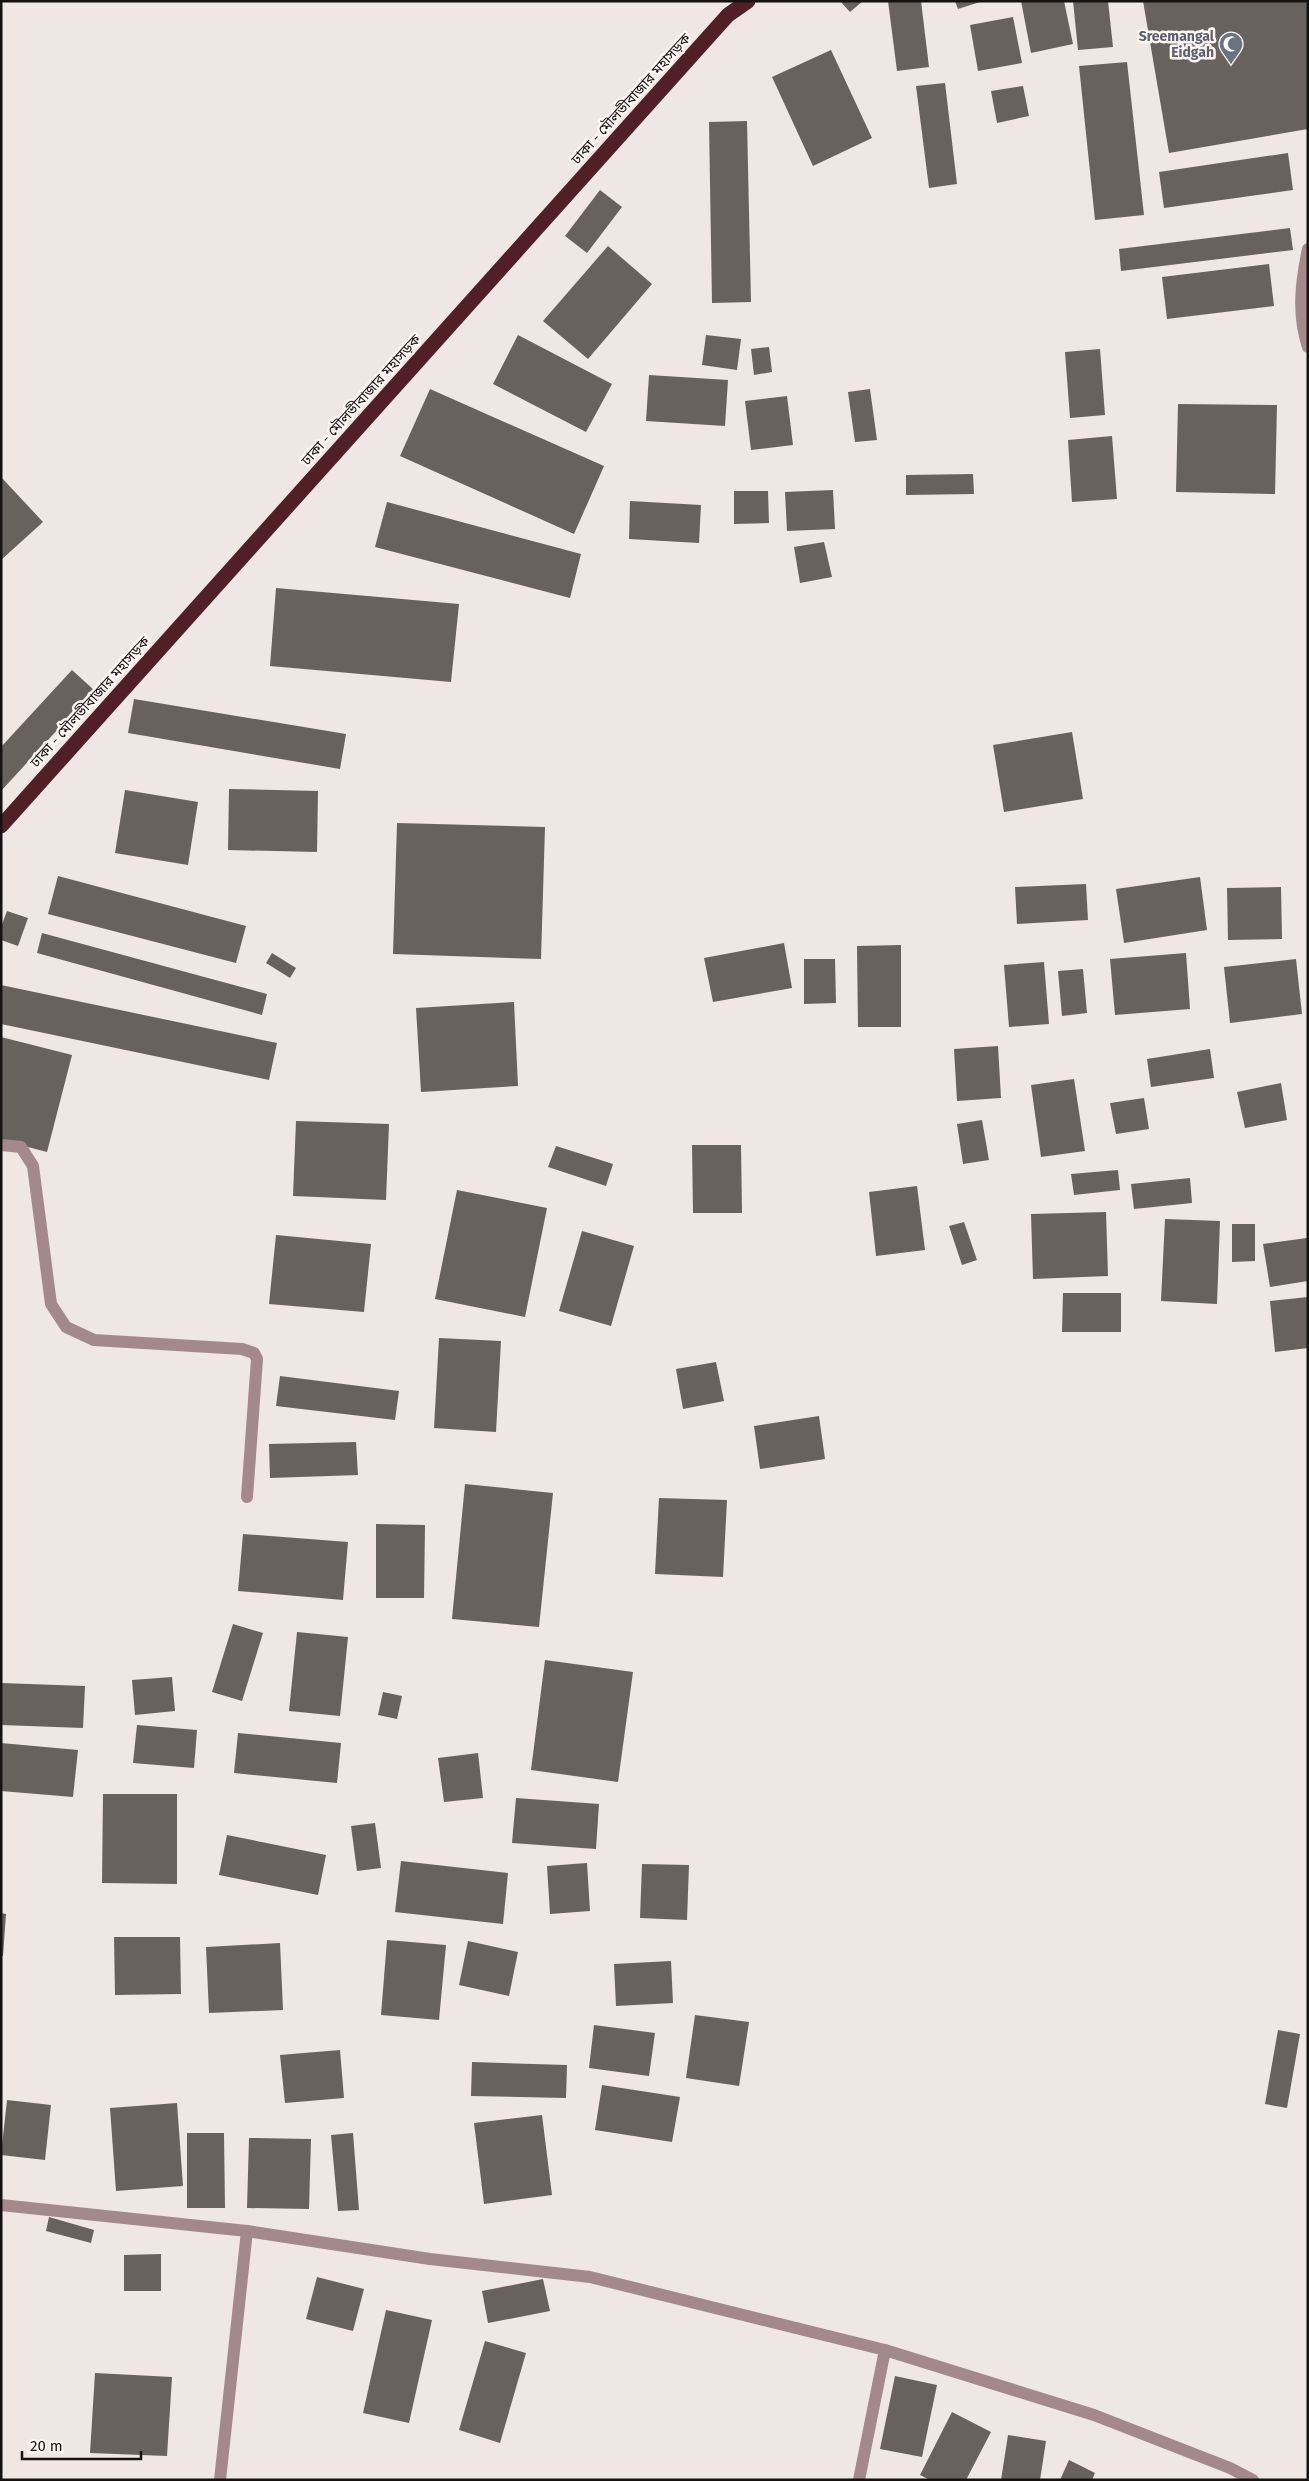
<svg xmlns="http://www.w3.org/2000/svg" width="1309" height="2481" viewBox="0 0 1309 2481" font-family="'Fira Sans','Noto Sans Bengali',sans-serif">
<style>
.building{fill:#68625f}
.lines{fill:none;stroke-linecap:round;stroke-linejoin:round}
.street{stroke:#a4898b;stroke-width:12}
.highway{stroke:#512027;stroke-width:15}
.labels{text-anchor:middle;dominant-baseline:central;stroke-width:5;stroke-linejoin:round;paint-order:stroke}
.worship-label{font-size:14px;font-weight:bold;fill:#5b616d;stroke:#fcf5f1;text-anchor:end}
.street-label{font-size:14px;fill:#151312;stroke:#fcf5f1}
</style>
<rect width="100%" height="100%" fill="#eee7e4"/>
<g class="building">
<polygon points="840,1 863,1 850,12"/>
<polygon points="888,1 921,1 929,67 897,71"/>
<polygon points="955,1 980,1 980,2 958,9"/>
<polygon points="1021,1 1064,1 1073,44 1031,53"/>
<polygon points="1073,1 1108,1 1113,47 1078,50"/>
<polygon points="1143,1 1308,1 1308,129 1169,153"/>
<polygon points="1013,17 1022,63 978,71 970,25"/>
<polygon points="831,50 872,138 813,166 772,77"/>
<polygon points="1127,62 1144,215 1095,220 1079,66"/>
<polygon points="945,83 957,184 929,188 916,86"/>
<polygon points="1023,86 1029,116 997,123 991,91"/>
<polygon points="747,121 751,302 712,303 709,122"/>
<polygon points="1288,153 1293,190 1164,208 1159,172"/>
<polygon points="600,190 622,207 587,253 565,236"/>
<polygon points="1290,228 1293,250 1121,271 1119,249"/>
<polygon points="608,246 652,284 588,359 543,321"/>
<polygon points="1269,264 1274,306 1167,319 1162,277"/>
<polygon points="518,335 612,384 586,432 493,384"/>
<polygon points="706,335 741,339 737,370 702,365"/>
<polygon points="769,347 772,372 754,375 751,349"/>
<polygon points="1100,349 1105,415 1070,418 1065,352"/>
<polygon points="649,375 728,380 725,426 646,421"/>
<polygon points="430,389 604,466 574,534 400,456"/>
<polygon points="870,389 877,440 855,442 848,392"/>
<polygon points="787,396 793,445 751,450 745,401"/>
<polygon points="1178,404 1277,405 1275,494 1176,492"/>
<polygon points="1112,436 1117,499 1072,502 1068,440"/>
<polygon points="973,474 974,494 906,495 906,475"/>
<polygon points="1,477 43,522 1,560"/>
<polygon points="833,490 835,529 787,531 785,492"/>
<polygon points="734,491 768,491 769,523 734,524"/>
<polygon points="630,501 701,505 699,543 629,539"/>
<polygon points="387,502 581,554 570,598 375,547"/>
<polygon points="824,542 832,577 800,583 794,547"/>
<polygon points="276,588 459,604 451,682 270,666"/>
<polygon points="72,670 94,690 1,791 1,747"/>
<polygon points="134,699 346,734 340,769 128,733"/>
<polygon points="1072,732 1083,799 1004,812 993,745"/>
<polygon points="229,789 318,791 317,852 228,850"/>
<polygon points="125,790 198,802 188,865 115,853"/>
<polygon points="397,823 545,827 541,959 393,954"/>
<polygon points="58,876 246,926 236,963 48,914"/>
<polygon points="1200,877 1207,930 1124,943 1116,889"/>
<polygon points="1086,884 1088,920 1017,924 1015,887"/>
<polygon points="1281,887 1282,939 1228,940 1227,888"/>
<polygon points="7,911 28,918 18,946 1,940 1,927"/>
<polygon points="42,933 267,994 262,1015 37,953"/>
<polygon points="784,943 792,988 713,1002 704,958"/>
<polygon points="901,945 901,1027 858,1027 857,946"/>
<polygon points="272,953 296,968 290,978 266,963"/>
<polygon points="1186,953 1190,1009 1115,1015 1110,959"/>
<polygon points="804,959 835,959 836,1003 804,1004"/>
<polygon points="1296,959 1302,1014 1230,1023 1224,967"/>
<polygon points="1044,962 1049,1024 1009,1027 1004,965"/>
<polygon points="1083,969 1087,1013 1062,1016 1058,971"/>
<polygon points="1,985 277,1043 269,1080 1,1024"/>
<polygon points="514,1002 518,1086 421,1092 416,1008"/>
<polygon points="1,1037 72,1055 47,1152 1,1140"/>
<polygon points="998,1046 1001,1098 957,1101 954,1049"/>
<polygon points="1210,1049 1214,1078 1151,1087 1147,1059"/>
<polygon points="1074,1079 1085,1151 1041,1157 1031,1085"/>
<polygon points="1281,1083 1287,1120 1245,1128 1237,1092"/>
<polygon points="1144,1098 1149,1129 1116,1134 1110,1103"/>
<polygon points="982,1120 989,1160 963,1164 957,1124"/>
<polygon points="296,1121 389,1124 386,1200 293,1196"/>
<polygon points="692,1145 741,1145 742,1213 693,1213"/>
<polygon points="556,1146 613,1164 606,1186 548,1167"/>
<polygon points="1118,1170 1120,1190 1074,1195 1071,1174"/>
<polygon points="1190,1178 1192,1203 1134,1209 1131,1184"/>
<polygon points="917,1186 925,1250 876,1256 869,1192"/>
<polygon points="457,1190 547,1208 525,1317 435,1299"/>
<polygon points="1106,1212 1108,1276 1033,1279 1031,1214"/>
<polygon points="1165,1219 1220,1221 1217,1304 1161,1301"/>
<polygon points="964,1222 977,1260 962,1265 949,1226"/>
<polygon points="1232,1224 1255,1224 1255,1261 1232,1262"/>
<polygon points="582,1231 634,1246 611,1326 559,1311"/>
<polygon points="276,1235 371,1244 364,1312 269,1304"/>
<polygon points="1307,1238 1308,1281 1270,1287 1263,1244"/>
<polygon points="1063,1293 1121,1293 1121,1332 1062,1332"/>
<polygon points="1308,1297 1308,1348 1275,1352 1270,1301"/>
<polygon points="439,1338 501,1341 496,1432 434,1428"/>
<polygon points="716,1362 724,1401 683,1409 676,1369"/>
<polygon points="280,1376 399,1391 395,1420 276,1406"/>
<polygon points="819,1416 825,1459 760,1469 754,1426"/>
<polygon points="356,1442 358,1475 270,1478 269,1444"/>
<polygon points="465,1484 553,1493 539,1627 452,1619"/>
<polygon points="659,1498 727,1500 723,1577 655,1574"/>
<polygon points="376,1524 425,1525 424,1598 376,1598"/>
<polygon points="243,1534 348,1542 343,1600 238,1591"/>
<polygon points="233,1624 263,1633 242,1701 212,1692"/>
<polygon points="297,1632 348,1637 340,1716 289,1711"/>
<polygon points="545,1660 633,1672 618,1782 531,1770"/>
<polygon points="172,1677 175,1711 135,1715 132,1680"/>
<polygon points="1,1683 85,1686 83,1728 1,1725"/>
<polygon points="383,1692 402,1696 397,1719 378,1715"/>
<polygon points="137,1725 197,1730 194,1768 133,1763"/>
<polygon points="238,1733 341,1743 337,1783 234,1773"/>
<polygon points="1,1743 78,1750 73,1797 1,1791"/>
<polygon points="478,1753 483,1798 444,1802 438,1758"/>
<polygon points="103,1794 177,1794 177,1884 102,1883"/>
<polygon points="516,1798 599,1804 596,1849 512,1843"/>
<polygon points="375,1823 381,1868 357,1871 351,1826"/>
<polygon points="227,1835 326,1855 318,1895 219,1875"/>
<polygon points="401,1861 508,1873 503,1924 395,1912"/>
<polygon points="587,1863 590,1911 550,1914 547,1866"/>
<polygon points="642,1864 689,1865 687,1920 640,1918"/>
<polygon points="1,1913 6,1914 3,1956 1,1956"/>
<polygon points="114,1937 180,1937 181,1994 115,1995"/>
<polygon points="387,1940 446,1945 439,2020 381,2015"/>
<polygon points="468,1941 518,1952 509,1996 459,1985"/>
<polygon points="280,1943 283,2010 209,2013 206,1947"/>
<polygon points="671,1961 673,2003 616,2006 614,1964"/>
<polygon points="695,2015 749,2022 739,2086 686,2078"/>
<polygon points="594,2025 655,2033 649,2076 589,2068"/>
<polygon points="1278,2030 1300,2034 1287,2108 1265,2104"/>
<polygon points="340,2050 344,2098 285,2103 280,2055"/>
<polygon points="472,2062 567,2065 566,2098 471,2096"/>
<polygon points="602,2085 680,2097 672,2142 595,2130"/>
<polygon points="7,2100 51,2105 45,2160 1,2155"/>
<polygon points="177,2103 183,2186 116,2191 110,2108"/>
<polygon points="542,2115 552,2195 484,2204 474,2123"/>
<polygon points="187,2133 224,2133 225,2208 187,2208"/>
<polygon points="353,2133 359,2210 338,2211 331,2135"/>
<polygon points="249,2138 311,2139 309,2209 247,2208"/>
<polygon points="49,2217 94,2230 91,2243 46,2231"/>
<polygon points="161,2254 161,2291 124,2291 124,2255"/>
<polygon points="317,2277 364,2289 353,2331 306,2319"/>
<polygon points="543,2279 550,2311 488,2323 482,2291"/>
<polygon points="386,2310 432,2320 409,2423 363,2413"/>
<polygon points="485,2341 526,2353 500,2443 459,2430"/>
<polygon points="95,2373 172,2377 167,2456 90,2453"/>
<polygon points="895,2376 937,2385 922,2457 880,2449"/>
<polygon points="952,2412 991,2432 966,2480 930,2480 920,2475"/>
<polygon points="1008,2435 1046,2441 1040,2480 1001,2480"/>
<polygon points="1069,2460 1095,2473 1092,2480 1060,2480"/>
</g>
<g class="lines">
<g class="street">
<path d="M1308 249C1301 282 1297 314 1308 347"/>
<polyline points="1,1145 21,1147 33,1166 51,1304 66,1327 94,1340 242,1349 254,1353 257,1359 247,1497"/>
<polyline points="1,2205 247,2231 430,2259 590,2277 885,2350 1094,2415 1230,2468 1253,2480"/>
<polyline points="220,2480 247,2231"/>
<polyline points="859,2480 885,2350"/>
</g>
<polyline class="highway" points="1,826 728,15 748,1"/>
</g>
<defs>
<symbol id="mosque-pin" viewBox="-11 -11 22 30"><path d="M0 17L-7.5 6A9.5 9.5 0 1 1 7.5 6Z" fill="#6b7280" stroke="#fcf5f1"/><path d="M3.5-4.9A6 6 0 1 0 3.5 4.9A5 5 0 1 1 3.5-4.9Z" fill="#fff"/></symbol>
</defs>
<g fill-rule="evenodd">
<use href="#mosque-pin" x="1217" y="30" width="28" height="38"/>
</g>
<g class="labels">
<g class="worship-label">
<text x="1214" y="36">Sreemangal<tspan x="1214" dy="16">Eidgah</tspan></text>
</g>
<g class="street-label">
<text transform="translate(631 99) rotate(-48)">ঢাকা - মৌলভীবাজার মহাসড়ক</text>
<text transform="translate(361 400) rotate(-48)">ঢাকা - মৌলভীবাজার মহাসড়ক</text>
<text transform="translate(90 702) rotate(-48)">ঢাকা - মৌলভীবাজার মহাসড়ক</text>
</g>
</g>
<rect width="1309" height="2481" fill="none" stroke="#151312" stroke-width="5"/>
<path d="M22 2451v8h119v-8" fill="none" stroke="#151312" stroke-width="2.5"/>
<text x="30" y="2451" font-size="15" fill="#151312" stroke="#fcf5f1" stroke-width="4" paint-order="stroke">20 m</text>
</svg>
